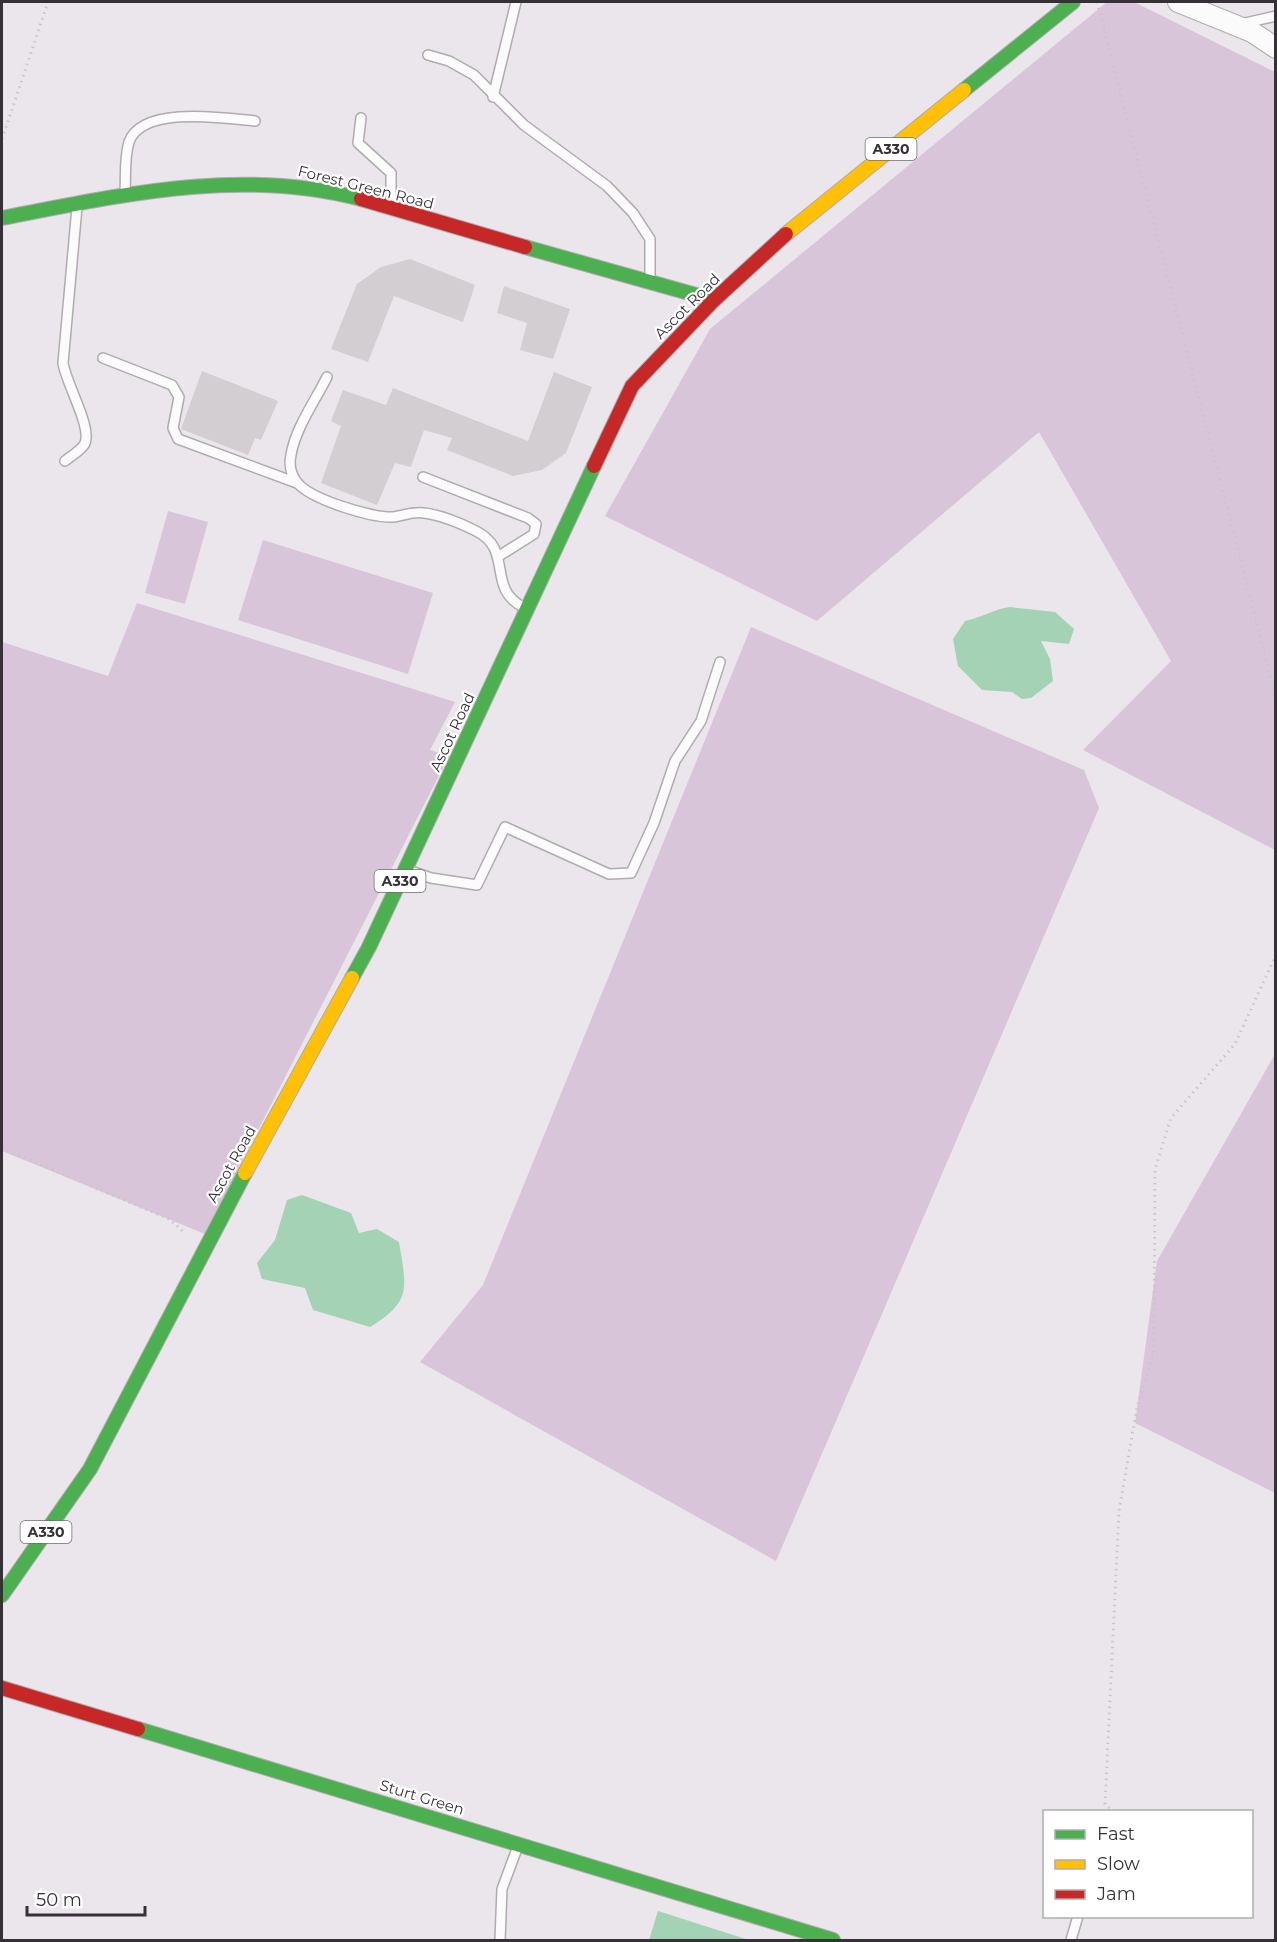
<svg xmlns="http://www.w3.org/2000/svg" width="1277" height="1942" viewBox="0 0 1277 1942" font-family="Montserrat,sans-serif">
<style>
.green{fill:#d9c5da}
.water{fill:#a4d2b5}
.building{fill:#d2ced2}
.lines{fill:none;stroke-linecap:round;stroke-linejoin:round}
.lane-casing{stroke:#afabaf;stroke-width:12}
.street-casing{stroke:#afabaf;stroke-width:22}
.fast-casing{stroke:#afabaf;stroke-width:16}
.slow-casing{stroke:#afabaf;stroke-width:16}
.jam-casing{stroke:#afabaf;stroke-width:16}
.path{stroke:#c8c7c8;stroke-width:3;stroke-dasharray:1.5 4.5;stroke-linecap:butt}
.lane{stroke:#fcfbfc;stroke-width:9}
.street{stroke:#fcfbfc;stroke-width:20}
.fast{stroke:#4caf50;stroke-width:14}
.slow{stroke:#ffc107;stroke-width:14}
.jam{stroke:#c62828;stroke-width:14}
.labels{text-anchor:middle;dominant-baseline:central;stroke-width:4.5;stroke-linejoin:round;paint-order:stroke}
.shield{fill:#fff;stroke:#726f72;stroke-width:1.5}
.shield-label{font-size:14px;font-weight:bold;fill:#363136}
.street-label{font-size:15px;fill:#363136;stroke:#fff}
</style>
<rect width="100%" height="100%" fill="#ebe6eb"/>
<g class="green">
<polygon points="1107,2 1134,2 1275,72 1275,850 1083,750 1171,661 1039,432 817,621 605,516 710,329"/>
<polygon points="168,511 208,522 185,604 145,593"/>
<polygon points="263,540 433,593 408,674 238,620"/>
<polygon points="137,603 455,702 430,750 449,756 205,1234 2,1151 2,642 108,676"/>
<polygon points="751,627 1084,770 1099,808 776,1561 420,1362 483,1285"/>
<polygon points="1275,1054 1275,1493 1135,1423 1157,1261"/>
</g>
<g class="water">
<path d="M1010 607 1055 612 1074 629 1069 644 1041 641 1050 659 1053 681 1031 698 1022 699 1012 692 982 690 958 666 953 639 965 621C981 618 994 609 1010 607Z"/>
<path d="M302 1195 351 1213 359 1233 377 1229 399 1242C406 1287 413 1301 370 1327L313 1310 305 1288 262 1279 257 1263 275 1240 287 1200Z"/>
<polygon points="658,1911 749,1940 649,1940"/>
</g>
<g class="building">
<polygon points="410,259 475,285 463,322 394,296 368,362 331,349 357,284 381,267"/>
<polygon points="504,286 570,309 553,359 520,350 527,323 497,313"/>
<polygon points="202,371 278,401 261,440 255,438 248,455 181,429"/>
<polygon points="554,372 592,387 566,453 542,470 513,476 447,450 452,438 424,430 411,467 395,463 377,505 321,483 341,426 331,421 343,390 386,405 393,388 528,441"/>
</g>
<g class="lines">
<defs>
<g id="lane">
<polyline points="1241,24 1276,16"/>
<polyline points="428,55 449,61 474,75 524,125 607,186 633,213 650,239 650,279"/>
<polyline points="493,97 516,2"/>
<polyline points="361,118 358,143 391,173 391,203"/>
<path d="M125 193C126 177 124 158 129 142 142 105 225 118 255 121"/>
<polyline points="103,358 172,385 179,397 173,428 178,439 297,483"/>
<path d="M327 377C315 401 295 429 291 455 289 464 291 474 296 481 308 499 372 518 393 517 403 516 413 511 424 513 442 515 460 523 476 531 514 550 486 588 523 607"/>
<path d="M65 461C71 456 80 451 84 445 94 430 66 384 63 363L77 207"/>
<polyline points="423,477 528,518 536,524 534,534 499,556"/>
<polyline points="408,870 431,878 477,885 505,827 609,874 631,873 654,823 675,761 701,721 720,662"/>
<polyline points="500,1940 502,1889 518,1846"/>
<polyline points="1071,1940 1078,1916"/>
</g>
<polyline id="street" points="1178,2 1252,32 1276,48"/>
<g id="fast">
<polyline points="964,90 1073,2"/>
<path d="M2 218C121 195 241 167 361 199"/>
<polyline points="525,247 714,300"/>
<polyline points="352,978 369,947 594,466"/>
<polyline points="2,1595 90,1469 245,1173"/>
<polyline points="138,1729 833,1940"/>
</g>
<g id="slow">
<polyline points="786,234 964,90"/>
<polyline points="245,1173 352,978"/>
</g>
<g id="jam">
<polyline points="361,199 525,247"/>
<polyline points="594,466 632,386 714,300 786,234"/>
<polyline points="2,1688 138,1729"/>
</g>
</defs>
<use href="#lane" class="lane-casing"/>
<use href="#street" class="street-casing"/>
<use href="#fast" class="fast-casing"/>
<use href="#slow" class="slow-casing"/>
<use href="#jam" class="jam-casing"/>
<g class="path">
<polyline points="1097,2 1276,698"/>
<polyline points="2,139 48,2"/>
<polyline points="2,1148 169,1219 186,1234"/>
<polyline points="1114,1812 1105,1804 1119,1511 1137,1407 1154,1351 1155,1169 1171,1118 1235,1044 1276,955"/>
</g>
<use href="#lane" class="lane"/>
<use href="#street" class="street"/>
<use href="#fast" class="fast"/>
<use href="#slow" class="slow"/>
<use href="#jam" class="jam"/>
</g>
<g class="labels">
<g class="shield">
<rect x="865.5" y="138" width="51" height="22" rx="4.5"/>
<rect x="374.5" y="870" width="51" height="22" rx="4.5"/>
<rect x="20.5" y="1521" width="51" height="22" rx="4.5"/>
</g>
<g class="shield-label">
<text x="891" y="149">A330</text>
<text x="400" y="881">A330</text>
<text x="46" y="1532">A330</text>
</g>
<g class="street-label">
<text transform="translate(366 187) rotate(14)">Forest Green Road</text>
<text transform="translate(687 306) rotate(-45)">Ascot Road</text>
<text transform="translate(452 732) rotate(-65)">Ascot Road</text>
<text transform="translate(231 1164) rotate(-61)">Ascot Road</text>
<text transform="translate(422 1797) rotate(17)">Sturt Green</text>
</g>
</g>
<rect width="1277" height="1942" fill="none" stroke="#363136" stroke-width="6"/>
<rect x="1043" y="1810" width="210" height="108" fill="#ffffff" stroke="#afadaf" stroke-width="1.5"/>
<rect x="1055" y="1830" width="30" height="9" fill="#4caf50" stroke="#afadaf" stroke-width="1.5"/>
<text x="1097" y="1840" font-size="18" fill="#363136">Fast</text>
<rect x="1055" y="1860" width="30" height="9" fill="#ffc107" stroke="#afadaf" stroke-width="1.5"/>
<text x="1097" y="1870" font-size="18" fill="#363136">Slow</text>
<rect x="1055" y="1890" width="30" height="9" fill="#c62828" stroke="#afadaf" stroke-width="1.5"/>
<text x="1097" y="1900" font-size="18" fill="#363136">Jam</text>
<path d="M27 1906v9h118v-9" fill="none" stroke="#363136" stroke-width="3"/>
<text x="36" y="1906" font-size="18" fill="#363136" stroke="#ffffff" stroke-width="4.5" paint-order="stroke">50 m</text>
</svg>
